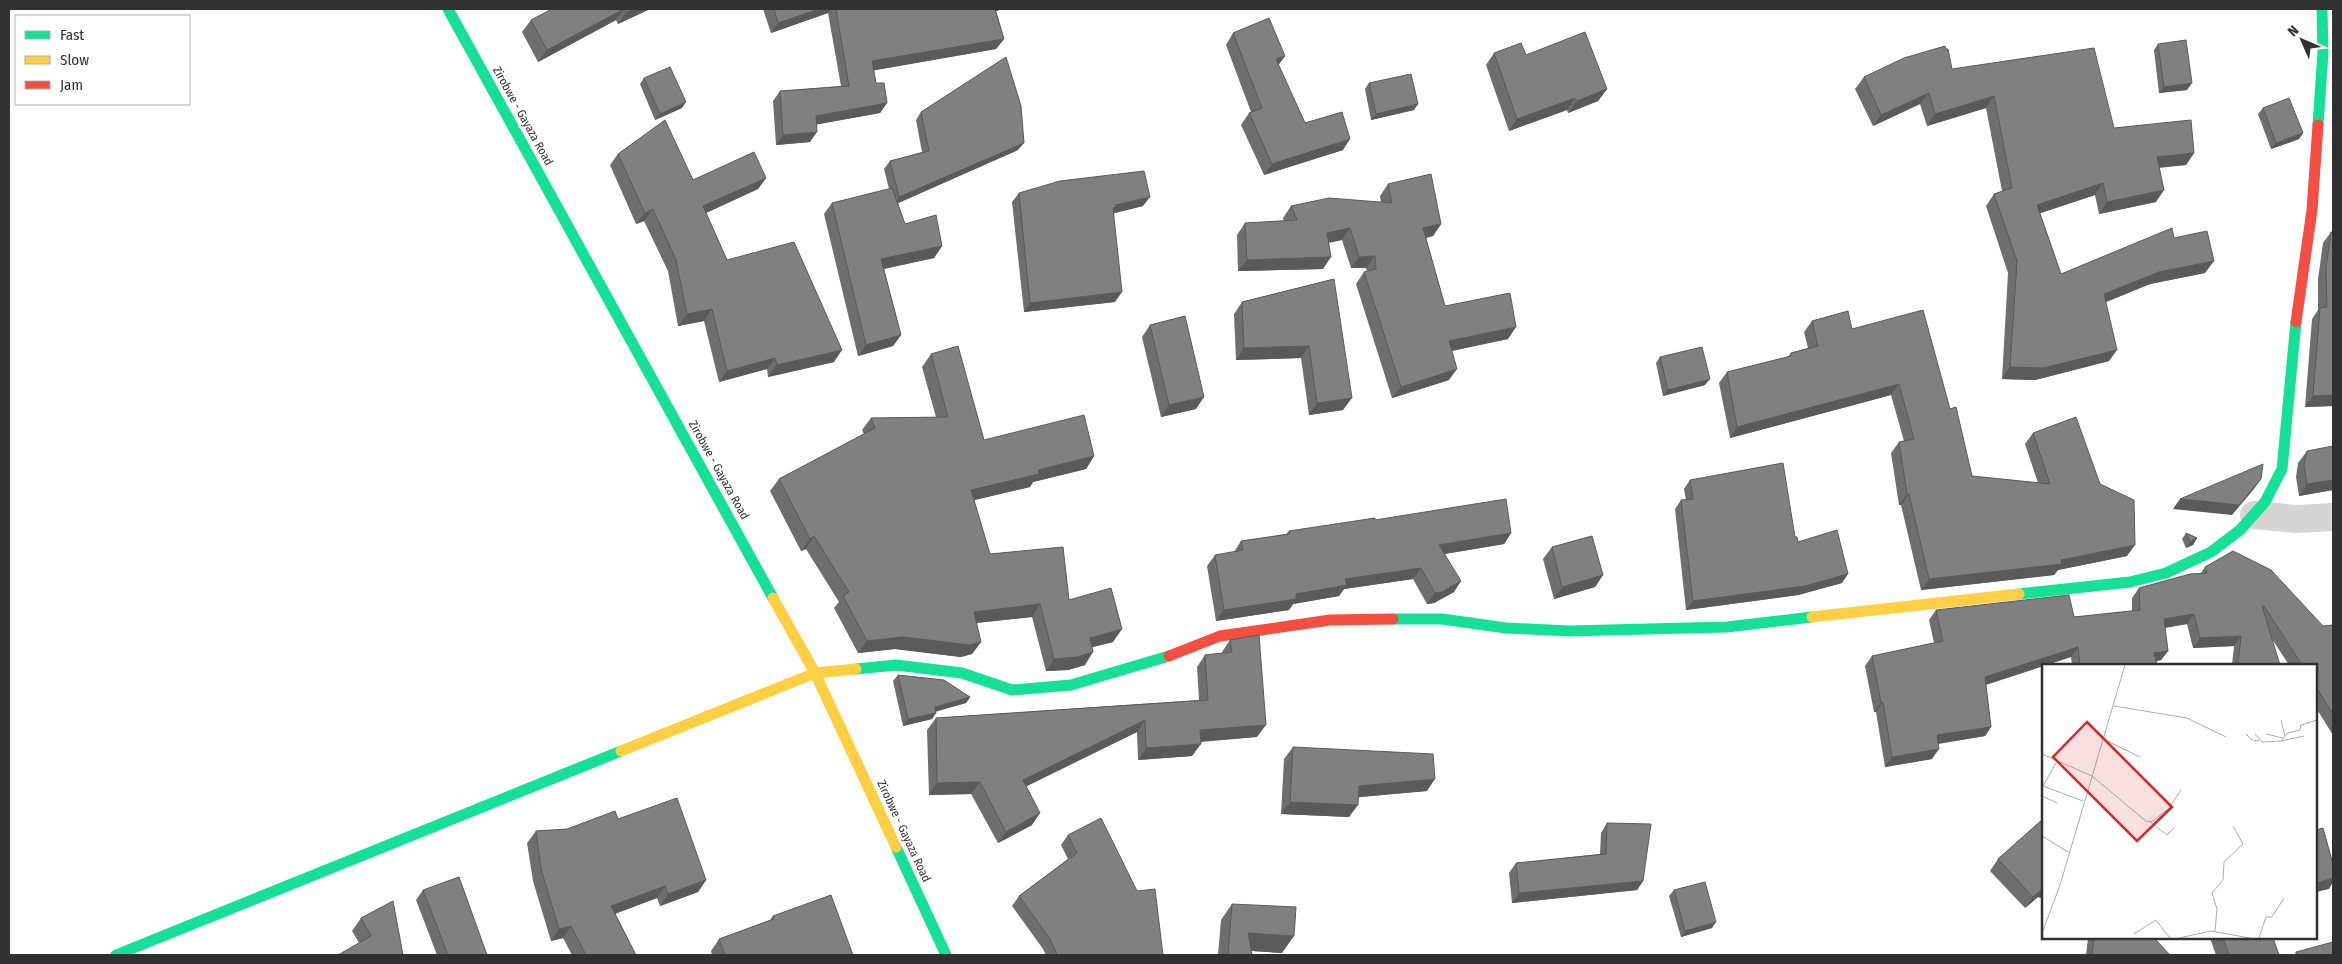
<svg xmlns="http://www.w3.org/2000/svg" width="2342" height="964" viewBox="0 0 2342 964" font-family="'Fira Sans Condensed',sans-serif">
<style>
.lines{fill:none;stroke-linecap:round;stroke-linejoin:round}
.street{stroke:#d5d5d5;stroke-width:28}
.fast{stroke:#16e098;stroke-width:11}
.slow{stroke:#ffcf43;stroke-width:11}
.jam{stroke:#f24e42;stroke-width:11}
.wall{fill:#6e6e6e}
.shaded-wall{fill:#5a5a5a}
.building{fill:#808080;stroke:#5a5a5a}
.labels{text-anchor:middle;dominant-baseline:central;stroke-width:5;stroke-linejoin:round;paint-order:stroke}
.street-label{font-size:12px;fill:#313131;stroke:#fff}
.inset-road{fill:none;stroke:#adadad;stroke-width:1}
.view{fill:#d62828;fill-opacity:0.15;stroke:#d62828;stroke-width:2.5}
.inset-edge{fill:none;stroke:#313131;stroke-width:2.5}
</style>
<rect width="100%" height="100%" fill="#fff"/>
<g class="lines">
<polyline class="street" points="2254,515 2297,519 2333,517"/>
<g class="fast">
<polyline points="448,9 773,598"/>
<polyline points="2318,125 2323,53 2322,9"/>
<polyline points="2019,594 2130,582 2166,573 2211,552 2240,530 2265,502 2282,469 2296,322"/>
<polyline points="1393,619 1442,619 1506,628 1569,631 1727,627 1812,617"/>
<polyline points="856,669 896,665 962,673 1012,690 1071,685 1169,656"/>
<polyline points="896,847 946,955"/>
<polyline points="116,955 621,751"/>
</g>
<g class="slow">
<polyline points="773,598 815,673 896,847"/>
<polyline points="1812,617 2019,594"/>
<polyline points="621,751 815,673 856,669"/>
</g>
<g class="jam">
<polyline points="2296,322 2312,210 2318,125"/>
<polyline points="1169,656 1220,636 1330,620 1393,619"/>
</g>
</g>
<g class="wall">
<polygon points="552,9 650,9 618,24 616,20 538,62 522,32 531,20"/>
<polygon points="763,9 1003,9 996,11 1004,39 996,49 874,70 876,83 887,103 880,113 817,124 810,142 776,145 773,101 780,91 841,86 828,13 771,33"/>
<polygon points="1233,33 1285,56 1278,65 1305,123 1343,150 1264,175 1241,125 1249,113 1251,112 1226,45"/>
<polygon points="2158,44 2187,90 2159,93 2154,50"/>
<polygon points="1494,53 1526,55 1607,89 1598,101 1568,113 1567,110 1509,131 1486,65"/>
<polygon points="1952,69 2114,128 2194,153 2186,165 2159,167 2156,202 2099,214 2095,195 2040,213 2061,274 2174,238 2205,273 2150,284 2106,302 2109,361 2035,380 2002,379 2008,273 1986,206 1994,194 2002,191 1986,108 1927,126 1920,104 1873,126 1855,89 1864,77"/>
<polygon points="644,78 682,108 655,120 640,84"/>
<polygon points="1369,83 1414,110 1371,120 1365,89"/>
<polygon points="2263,108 2303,133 2299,139 2271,149 2258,114"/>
<polygon points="921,112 1018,150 898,203 905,224 942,246 934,258 884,269 901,335 893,346 858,356 824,214 832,203 889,189 884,169 890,161 922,152 916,120"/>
<polygon points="618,154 693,180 766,178 758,189 706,213 727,260 834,362 768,377 767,369 719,382 704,321 678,326 668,271 644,221 636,224 610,165"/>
<polygon points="1388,184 1441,224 1433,236 1426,238 1445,306 1508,339 1452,351 1449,380 1392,398 1356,284 1364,272 1367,272 1366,268 1351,268 1342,240 1329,242 1323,269 1238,271 1237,235 1245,223 1284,221 1283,218 1291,206 1381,202 1380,196"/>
<polygon points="1019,193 1143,206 1114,213 1115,302 1024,312 1012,202"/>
<polygon points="2331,232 2333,232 2333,406 2305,407 2312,319 2318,310 2318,279 2323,243"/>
<polygon points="1334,279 1343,410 1309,415 1301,358 1236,360 1234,314 1242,302"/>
<polygon points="1812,321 1852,329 1950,409 1972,476 2038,483 2025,444 2033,433 2127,556 2058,570 2054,575 1921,590 1901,505 1899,505 1891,453 1899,442 1904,441 1891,395 1730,438 1719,383 1727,372 1788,357 1791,353 1808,348 1804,332"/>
<polygon points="1150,325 1196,409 1161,417 1142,337"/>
<polygon points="931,354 984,440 1094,456 1086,469 1033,482 1030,487 974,500 990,554 1069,600 1113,642 1092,647 1085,665 1068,670 1046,671 1032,617 976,623 981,642 972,654 961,657 895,649 858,653 834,608 839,602 806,549 801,551 770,491 779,479 864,434 862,430 871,418 936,417 922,367"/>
<polygon points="1660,357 1705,385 1663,396 1656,363"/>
<polygon points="2307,451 2333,490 2299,496 2296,477 2298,463"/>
<polygon points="1690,480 1795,537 1798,542 1842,583 1798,595 1686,610 1675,509 1681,500 1686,500 1684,489"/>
<polygon points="1375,520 1511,533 1504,544 1445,554 1454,592 1434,603 1427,604 1413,579 1344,589 1339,596 1293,604 1289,610 1216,621 1207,566 1215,555 1234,552 1241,541 1286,534 1289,531"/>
<polygon points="2186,533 2197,538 2193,545 2186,548 2182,539"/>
<polygon points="1552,547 1603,575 1595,587 1554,599 1543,559"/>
<polygon points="2205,567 2323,626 2333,625 2333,735 2316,708 2316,665 2289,665 2272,639 2280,665 2232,665 2234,646 2193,648 2187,624 2165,628 2168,651 2161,660 2156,661 2157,665 2072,665 2071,657 1986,685 1991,727 1985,736 1938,744 1932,759 1885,767 1876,712 1874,712 1865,666 1872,656 1934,643 1929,620 1936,610 2074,617 2132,611 2132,598 2139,588 2201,573"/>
<polygon points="1230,640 1257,737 1201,742 1192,756 1138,760 1137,732 1026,786 1032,825 998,843 971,794 929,795 927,730 936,718 1199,700 1197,667 1205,655 1222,653 1222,652"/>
<polygon points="898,675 970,697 966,703 936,711 936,713 932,719 903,726 893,681"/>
<polygon points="1293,747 1427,791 1358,797 1349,817 1281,814 1284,759"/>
<polygon points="618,819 706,880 698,892 660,906 657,898 615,914 636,955 572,955 563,938 551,941 533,881 527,843 536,831 567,829"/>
<polygon points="2043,819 2043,899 2038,897 2025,908 1990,871 1998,859"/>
<polygon points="1607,823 1643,881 1637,890 1512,903 1509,873 1516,863 1600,854 1601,833"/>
<polygon points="1068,835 1163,955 1046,955 1043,949 1012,906 1019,896 1068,859 1061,845"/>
<polygon points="423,890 487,955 437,955 416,900"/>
<polygon points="1674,890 1712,928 1681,937 1669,896"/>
<polygon points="1232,904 1282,953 1251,951 1252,955 1218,955 1221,920"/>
<polygon points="773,916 853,955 712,955 711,951 719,939 770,920"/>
<polygon points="361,918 403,955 359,943 352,931"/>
<polygon points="2088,938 2144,938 2170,955 2086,955"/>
<polygon points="2210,938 2273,938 2279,955 2216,955"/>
</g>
<g class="shaded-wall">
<polygon points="624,9 616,20 538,62 547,50"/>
<polygon points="634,9 650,9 618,24 626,12"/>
<polygon points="819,9 832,9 828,13 771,33 778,23"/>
<polygon points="990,9 1003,9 986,14"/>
<polygon points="1004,39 996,49 865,72 872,61"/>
<polygon points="1285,56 1277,67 1276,59"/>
<polygon points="2192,83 2187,90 2159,93 2164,87"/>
<polygon points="1607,89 1598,101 1568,113 1577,101"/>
<polygon points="1929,93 1920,104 1873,126 1881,115"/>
<polygon points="1994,96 1986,108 1927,126 1935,114"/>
<polygon points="1575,98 1567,110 1509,131 1517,119"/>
<polygon points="686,102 682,108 655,120 660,114"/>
<polygon points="887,103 880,113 809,126 816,116"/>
<polygon points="1418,104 1414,110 1371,120 1376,114"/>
<polygon points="817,132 810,142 776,145 783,135"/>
<polygon points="2303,133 2299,139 2271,149 2276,143"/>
<polygon points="1350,139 1343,150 1264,175 1272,164"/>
<polygon points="1024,143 1018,150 894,205 899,197"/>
<polygon points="2194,153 2186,165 2149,169 2157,157"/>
<polygon points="766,178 758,189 695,218 703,206"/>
<polygon points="2103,183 2095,195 2029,217 2037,205"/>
<polygon points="2164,190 2156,202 2099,214 2107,202"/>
<polygon points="1150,197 1143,206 1111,214 1109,217 1115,205"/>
<polygon points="653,209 644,221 636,224 645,213"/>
<polygon points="1441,224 1433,236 1415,240 1423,228"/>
<polygon points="1350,228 1342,240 1319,245 1327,233"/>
<polygon points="942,246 934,258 873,271 881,259"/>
<polygon points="1375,256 1366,268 1351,268 1359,257"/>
<polygon points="1331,257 1323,269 1238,271 1247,260"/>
<polygon points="2214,261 2205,273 2150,284 2096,306 2104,294 2159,272"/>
<polygon points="1122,292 1115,302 1024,312 1030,303"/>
<polygon points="712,309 704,321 678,326 687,314"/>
<polygon points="1516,327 1508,339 1441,353 1449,341"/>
<polygon points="901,335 893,346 858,356 866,345"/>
<polygon points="1309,346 1301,358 1236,360 1244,348"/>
<polygon points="842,350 834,362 768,377 777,365"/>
<polygon points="2117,350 2109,361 2035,380 2002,379 2010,367"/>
<polygon points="775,358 767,369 719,382 727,371"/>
<polygon points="1457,369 1449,380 1392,398 1401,387"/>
<polygon points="1710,379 1705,385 1663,396 1668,390"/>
<polygon points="1899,384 1891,395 1730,438 1737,427"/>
<polygon points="2333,395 2333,406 2305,407 2313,396"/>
<polygon points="1204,397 1196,409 1161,417 1169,405"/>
<polygon points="1352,398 1343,410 1309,415 1317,403"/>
<polygon points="1094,456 1086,469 1033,482 1030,487 962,503 971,490 1038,470"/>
<polygon points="2261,479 2254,489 2232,515 2173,509 2180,499"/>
<polygon points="2333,480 2333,490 2299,496 2307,484"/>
<polygon points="1907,494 1909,494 1901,505 1899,505"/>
<polygon points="1511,533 1504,544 1432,556 1439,545"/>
<polygon points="814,536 806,549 801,551 810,539"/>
<polygon points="2197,538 2193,545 2186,548 2190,542"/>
<polygon points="2135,545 2127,556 2058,570 2054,575 1921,590 1929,579 2061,560"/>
<polygon points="1421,568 1413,579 1344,589 1339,596 1293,604 1289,610 1216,621 1224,610 1296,594 1345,579"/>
<polygon points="1848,574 1842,583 1798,595 1686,610 1693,601"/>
<polygon points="1603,575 1595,587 1554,599 1562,587"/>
<polygon points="1461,581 1454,592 1434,603 1427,604 1435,593"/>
<polygon points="1040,604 1032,617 965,624 974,612"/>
<polygon points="2194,614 2187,624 2157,629 2164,619"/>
<polygon points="1122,629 1113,642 1081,650 1090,638"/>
<polygon points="2241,636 2234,646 2193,648 2200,638"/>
<polygon points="903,637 981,642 972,654 961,657 895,649 858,653 867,641"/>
<polygon points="2078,647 2071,657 1978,687 1985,677"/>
<polygon points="2168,651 2161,660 2147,663 2154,653"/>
<polygon points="1093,652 1085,665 1068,670 1046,671 1054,659"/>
<polygon points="970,697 966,703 931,713 935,707"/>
<polygon points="1881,702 1883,702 1876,712 1874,712"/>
<polygon points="936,713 932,719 903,726 908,719"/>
<polygon points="1145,720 1137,732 1015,792 1023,780"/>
<polygon points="1266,725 1257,737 1192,742 1200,730"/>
<polygon points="1991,727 1985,736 1930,745 1937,735"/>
<polygon points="1201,744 1192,756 1138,760 1146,748"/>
<polygon points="1939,749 1932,759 1885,767 1892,757"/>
<polygon points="1435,779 1427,791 1350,798 1359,786"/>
<polygon points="980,782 971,794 929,795 937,783"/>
<polygon points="1290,802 1358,805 1349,817 1281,814"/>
<polygon points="1040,813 1032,825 998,843 1006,832"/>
<polygon points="2333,878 2333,882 2329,889 2316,892 2316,883"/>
<polygon points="706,880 698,892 660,906 668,894"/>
<polygon points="1643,881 1637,890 1512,903 1519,893"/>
<polygon points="665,886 657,898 603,918 611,906"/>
<polygon points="2043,888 2043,899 2038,897 2025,908 2033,897"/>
<polygon points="1716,922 1712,928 1681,937 1685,931"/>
<polygon points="571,926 563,938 551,941 559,929"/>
<polygon points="1248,933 1294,936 1282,953 1237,950"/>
</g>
<g class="building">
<polygon points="552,9 624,9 547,50 531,20"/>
<polygon points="625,9 634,9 626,12"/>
<polygon points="774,9 819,9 778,23"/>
<polygon points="836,9 995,9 1004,39 872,61 876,83 884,83 887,103 816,116 817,132 783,135 780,91 849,86"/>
<polygon points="1269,18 1285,56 1276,59 1305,123 1342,112 1350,139 1272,164 1249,113 1262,108 1233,33"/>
<polygon points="1585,32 1607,89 1577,101 1575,98 1517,119 1494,53 1521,43 1526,55"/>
<polygon points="2186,40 2192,83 2164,87 2158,44"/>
<polygon points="1945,46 1946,49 1948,49 1952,69 2094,48 2114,128 2191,120 2194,153 2157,157 2164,190 2107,202 2103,183 2037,205 2061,274 2172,228 2174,238 2207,231 2214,261 2159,272 2104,294 2117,350 2043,368 2010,367 2017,261 1994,194 2012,188 1994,96 1935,114 1929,93 1881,115 1864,77 1904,58"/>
<polygon points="1006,57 1021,106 1024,143 899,197 890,161 929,151 921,112"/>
<polygon points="670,67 686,102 660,114 644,78"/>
<polygon points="1411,74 1418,104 1376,114 1369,83"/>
<polygon points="2289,98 2303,133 2276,143 2263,108"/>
<polygon points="665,120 693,180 754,152 766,178 703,206 727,260 794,242 842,350 777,365 775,358 727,371 712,309 687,314 676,260 653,209 645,213 618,154"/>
<polygon points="1144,171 1150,197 1115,205 1116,207 1113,208 1122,292 1030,303 1019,193 1060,181"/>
<polygon points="1431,174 1441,224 1423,228 1445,306 1510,293 1516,327 1449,341 1457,369 1401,387 1364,272 1376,269 1375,256 1359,257 1350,228 1327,233 1331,257 1247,260 1245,223 1297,220 1291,206 1329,198 1392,203 1388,184"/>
<polygon points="892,188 905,224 936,215 942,246 881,259 901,335 866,345 832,203"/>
<polygon points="2331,232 2333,232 2333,395 2313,396 2320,308 2327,307 2326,268"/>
<polygon points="1334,279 1352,398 1317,403 1309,346 1244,348 1242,302"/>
<polygon points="1923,310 1950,409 1956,407 1972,476 2050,484 2033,433 2076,417 2100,484 2134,500 2135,545 2061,560 2062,564 1929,579 1909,494 1907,494 1899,442 1914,439 1899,384 1737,427 1727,372 1791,356 1791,353 1818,346 1812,321 1848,311 1852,329"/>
<polygon points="1185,316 1204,397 1169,405 1150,325"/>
<polygon points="958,346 984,440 1084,415 1094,456 1038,470 1039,474 971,490 990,554 1063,547 1069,600 1111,588 1122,629 1090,638 1093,652 1077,657 1054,659 1040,604 974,612 981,642 970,645 903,637 867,641 843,596 849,592 814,536 810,539 779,479 875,428 871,418 948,417 931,354"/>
<polygon points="1702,347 1710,379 1668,390 1660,357"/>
<polygon points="2333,446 2333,480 2307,484 2304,465 2307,451"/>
<polygon points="1783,463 1795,537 1797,537 1798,542 1837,530 1848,574 1805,586 1693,601 1681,500 1693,499 1690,480"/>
<polygon points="2263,464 2261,479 2239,505 2180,499"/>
<polygon points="1506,499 1511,533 1439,545 1461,581 1442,592 1435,593 1421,568 1345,579 1347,585 1296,594 1296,599 1224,610 1215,555 1243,550 1241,541 1290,534 1289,531 1375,518 1375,520"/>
<polygon points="2186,533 2197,538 2190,542"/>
<polygon points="1592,536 1603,575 1562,587 1552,547"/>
<polygon points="2233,551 2271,570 2323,626 2333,625 2333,714 2316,687 2316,665 2302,665 2264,606 2262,606 2280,665 2238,665 2241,636 2200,638 2194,614 2164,619 2168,651 2154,653 2157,665 2080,665 2078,647 1985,677 1991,727 1937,735 1939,749 1892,757 1883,702 1881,702 1872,656 1943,641 1936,610 2069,595 2074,617 2140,610 2139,588 2190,574 2207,573 2205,567"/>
<polygon points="1259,635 1266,725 1200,730 1201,744 1146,748 1145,720 1023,780 1040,813 1006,832 980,782 937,783 936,718 1208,700 1205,655 1232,652 1230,640"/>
<polygon points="898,675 944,680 970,697 935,707 936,713 908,719"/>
<polygon points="1293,747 1433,754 1435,779 1359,786 1358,805 1290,802"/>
<polygon points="677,798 706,880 668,894 665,886 611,906 636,955 586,955 571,926 559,929 541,869 536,831 567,829 615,811 618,819"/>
<polygon points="1101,818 1137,891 1155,889 1163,955 1057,955 1050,939 1019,896 1077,853 1068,835"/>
<polygon points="2043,819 2043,888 2033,897 1998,859"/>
<polygon points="1607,823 1651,824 1643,881 1519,893 1516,863 1606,854"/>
<polygon points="2323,828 2333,864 2333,878 2316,883 2316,830"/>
<polygon points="459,877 487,955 448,955 423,890"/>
<polygon points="1705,882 1716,922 1685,931 1674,890"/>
<polygon points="831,895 853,955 725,955 719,939 774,919 773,916"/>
<polygon points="393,901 403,955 338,955 371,936 361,918"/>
<polygon points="1232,904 1296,907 1294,936 1248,933 1252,955 1228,955"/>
<polygon points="2094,938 2144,938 2155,939 2170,955 2092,955"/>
<polygon points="2223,938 2273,938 2279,955 2229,955"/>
<polygon points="2333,942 2333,955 2296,955 2296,952"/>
</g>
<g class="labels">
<g class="street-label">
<text transform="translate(523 116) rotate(61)">Zirobwe - Gayaza Road</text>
<text transform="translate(719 470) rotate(61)">Zirobwe - Gayaza Road</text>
<text transform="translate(904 831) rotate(65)">Zirobwe - Gayaza Road</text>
</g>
</g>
<g transform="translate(2042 664)">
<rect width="275" height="275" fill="#fff"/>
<path class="inset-road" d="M72 42 145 54 184 73M239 56 243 72M204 70 210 76 217 77M213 70 220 78 239 77M224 70 241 74M262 72 239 77 246 69 258 66 259 61 275 56M61 75 98 93M0 90 50 112 105 158 111 157 127 144 139 126M15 97 1 122 41 137M0 132 15 139M108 158 125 171 132 164M0 172 28 189M173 267 175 245 170 229 181 216 182 198 201 180 191 162M0 269 18 221 83 1M92 270 114 256 128 274M137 274 169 267 208 274M217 274 224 253H230L242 234"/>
<path class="view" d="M45 58 130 143 95 177 11 93Z"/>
<rect width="275" height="275" class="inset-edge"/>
</g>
<rect width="2342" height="964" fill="none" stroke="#313131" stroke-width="20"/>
<rect x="15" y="15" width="175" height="90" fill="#ffffff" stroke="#adadad"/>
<rect x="25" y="31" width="25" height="8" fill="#16e098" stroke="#adadad"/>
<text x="60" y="40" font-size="15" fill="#313131">Fast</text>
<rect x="25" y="56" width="25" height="8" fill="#ffcf43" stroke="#adadad"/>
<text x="60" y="65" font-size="15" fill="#313131">Slow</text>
<rect x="25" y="81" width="25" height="8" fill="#f24e42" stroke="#adadad"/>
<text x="60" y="90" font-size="15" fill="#313131">Jam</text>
<g transform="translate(2302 40) rotate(315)" stroke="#ffffff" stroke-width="4" paint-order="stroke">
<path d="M0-4L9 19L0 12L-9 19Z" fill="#313131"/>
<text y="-8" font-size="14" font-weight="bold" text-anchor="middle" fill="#313131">N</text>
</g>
</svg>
